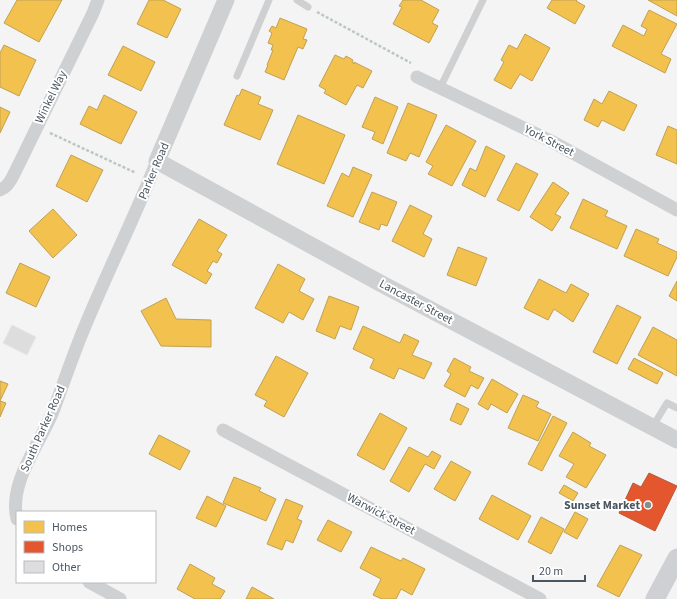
<svg xmlns="http://www.w3.org/2000/svg" width="677" height="599" viewBox="0 0 677 599" font-family="'Source Sans 3',sans-serif">
<style>
.homes{fill:#f2c14e;stroke:#c0a154}
.shops{fill:#e4572e;stroke:#b6573d}
.building{fill:#ddddde;stroke:#e5e6e7}
.lines{fill:none;stroke-linecap:round;stroke-linejoin:round}
.path{stroke:#bcc7c4;stroke-width:2.5;stroke-dasharray:3 2;stroke-linecap:butt}
.service{stroke:#ced0d2;stroke-width:7}
.minor{stroke:#ced0d2;stroke-width:13}
.tertiary{stroke:#ced0d2;stroke-width:17}
.secondary{stroke:#ced0d4;stroke-width:19}
.poi-dot{fill:#868d94;stroke:#fff;stroke-width:1.5}
.labels{text-anchor:middle;dominant-baseline:central;stroke-width:4;stroke-linejoin:round;paint-order:stroke}
.street-label{font-size:12px;fill:#4a5661;stroke:#fff}
.poi-label{font-size:12px;font-weight:bold;fill:#4a5661;stroke:#fff;text-anchor:end}
</style>
<rect width="100%" height="100%" fill="#f4f4f4"/>
<g class="homes">
<polygon points="17,0 62,0 39,42 4,23"/>
<polygon points="149,0 163,0 181,9 167,38 137,24"/>
<polygon points="403,0 421,0 439,10 432,23 438,26 429,43 393,24 402,7 399,6"/>
<polygon points="552,0 577,0 576,1 585,6 575,24 547,8"/>
<polygon points="648,0 677,0 677,16"/>
<polygon points="649,10 677,24 661,54 671,59 665,73 612,46 623,25 644,36 647,29 641,26"/>
<polygon points="280,18 307,29 303,39 307,40 303,49 298,47 284,80 265,72 268,65 267,65 273,50 271,50 273,45 268,43 272,33 269,31 272,26 276,28"/>
<polygon points="525,34 550,48 532,81 520,74 511,89 494,80 504,62 501,60 509,45 517,49"/>
<polygon points="4,45 36,60 19,96 0,87 0,53"/>
<polygon points="123,46 155,62 141,91 108,75"/>
<polygon points="335,55 344,59 346,56 353,60 352,62 354,64 354,62 372,71 363,88 357,85 346,105 324,93 326,90 319,86"/>
<polygon points="242,89 261,97 258,104 273,110 260,140 224,125 237,95 239,96"/>
<polygon points="609,91 637,105 624,131 602,120 598,127 584,120 594,99 602,104"/>
<polygon points="104,95 137,112 121,144 80,124 89,106 97,110"/>
<polygon points="375,97 398,107 383,144 372,139 375,132 362,127"/>
<polygon points="408,103 437,115 419,157 410,153 406,161 387,153"/>
<polygon points="0,107 10,112 0,133"/>
<polygon points="298,115 345,135 324,184 277,164"/>
<polygon points="446,125 476,141 452,186 428,174 433,166 426,162"/>
<polygon points="668,126 677,130 677,164 656,155"/>
<polygon points="486,146 505,156 485,197 462,185 470,168 476,171"/>
<polygon points="71,155 103,170 87,202 56,186"/>
<polygon points="516,163 538,174 519,211 497,200"/>
<polygon points="353,167 372,175 353,217 327,206 342,173 349,177"/>
<polygon points="553,182 569,193 555,214 561,217 552,231 530,217"/>
<polygon points="372,192 397,202 387,226 381,224 379,230 359,222"/>
<polygon points="583,199 608,211 605,216 627,226 617,249 570,228"/>
<polygon points="410,205 432,216 423,234 432,239 424,257 392,241"/>
<polygon points="53,209 77,235 53,258 29,231"/>
<polygon points="199,219 227,235 217,251 222,254 217,263 213,261 207,271 212,274 206,284 172,265"/>
<polygon points="636,229 659,239 657,243 677,252 677,257 668,276 624,256"/>
<polygon points="458,247 487,258 476,286 447,275"/>
<polygon points="20,263 50,277 36,307 6,293"/>
<polygon points="278,264 305,279 299,291 314,299 303,320 289,312 283,323 255,308"/>
<polygon points="539,279 566,293 571,284 589,294 573,322 554,309 548,320 524,308"/>
<polygon points="677,281 677,301 669,296"/>
<polygon points="329,296 359,307 351,330 340,326 335,339 316,331"/>
<polygon points="166,298 176,319 211,320 211,347 161,346 141,311"/>
<polygon points="617,305 641,317 617,364 593,352"/>
<polygon points="363,326 400,343 404,334 419,341 412,355 432,363 424,379 399,368 394,379 370,368 374,359 353,349"/>
<polygon points="653,327 677,340 677,376 638,355"/>
<polygon points="276,356 308,373 284,417 264,406 267,401 255,395"/>
<polygon points="454,358 471,367 469,371 484,378 478,389 471,385 465,397 444,386 451,374 447,371"/>
<polygon points="634,358 663,373 657,384 628,369"/>
<polygon points="492,379 518,394 507,413 491,404 488,410 478,404"/>
<polygon points="0,381 8,384 0,401 6,403 0,417"/>
<polygon points="523,395 539,402 536,407 551,414 538,441 508,428"/>
<polygon points="457,403 469,409 461,425 450,420"/>
<polygon points="380,413 407,428 384,470 357,455"/>
<polygon points="553,416 567,423 542,471 528,464"/>
<polygon points="573,432 591,443 589,446 606,455 586,488 566,477 574,464 559,456"/>
<polygon points="159,435 190,451 180,470 149,454"/>
<polygon points="409,447 428,457 432,451 441,456 434,469 425,464 409,492 390,481"/>
<polygon points="451,461 471,472 455,501 434,489"/>
<polygon points="234,477 261,488 259,491 276,499 266,521 223,503"/>
<polygon points="564,485 578,493 573,501 559,493"/>
<polygon points="492,495 531,516 518,540 479,519"/>
<polygon points="207,496 226,506 216,527 196,518"/>
<polygon points="286,499 303,506 297,519 302,521 293,543 286,540 282,550 267,544"/>
<polygon points="575,512 588,519 577,539 564,532"/>
<polygon points="541,517 564,529 551,554 528,542"/>
<polygon points="328,520 352,532 341,552 317,540"/>
<polygon points="620,545 642,555 619,597 597,586"/>
<polygon points="371,547 401,561 403,558 425,569 412,595 401,589 396,599 382,599 373,595 381,579 360,568"/>
<polygon points="190,564 215,578 212,584 225,591 220,599 195,599 177,589"/>
<polygon points="252,587 274,599 246,599"/>
</g>
<polygon class="shops" points="649,473 677,486 655,531 619,513 633,483 641,487"/>
<polygon class="building" points="12,325 36,337 27,355 3,343"/>
<g class="lines">
<g class="path">
<polyline points="317,12 411,63"/>
<polyline points="50,133 136,173"/>
</g>
<g class="service">
<polyline points="297,0 308,7"/>
<polyline points="237,76 269,0"/>
<polyline points="440,88 483,0"/>
<polyline points="653,426 667,403 677,408"/>
</g>
<g class="minor">
<polyline points="417,77 551,141 677,210"/>
<path d="M0 190C8 187 12 179 15 172L93 13 98 0"/>
<polyline points="223,430 540,599"/>
<path d="M17 519C8 482 41 443 54 409 62 387 70 364 79 341 103 280 133 222 157 161"/>
<polyline points="89,582 120,599"/>
</g>
<polyline class="tertiary" points="226,0 157,161 380,283 677,440"/>
<polyline class="secondary" points="655,599 677,558"/>
</g>
<circle class="poi-dot" cx="648" cy="505" r="4"/>
<g class="labels">
<g class="street-label">
<text transform="translate(51 97) rotate(-64)">Winkel Way</text>
<text transform="translate(549 141) rotate(27)">York Street</text>
<text transform="translate(154 171) rotate(-67)">Parker Road</text>
<text transform="translate(416 302) rotate(28)">Lancaster Street</text>
<text transform="translate(43 429) rotate(-66)">South Parker Road</text>
<text transform="translate(381 514) rotate(28)">Warwick Street</text>
</g>
<g class="poi-label">
<text x="640" y="505">Sunset Market</text>
</g>
</g>
<rect x="16" y="511" width="140" height="72" fill="#ffffff" stroke="#b7bbc0"/>
<rect x="24" y="521" width="20" height="12" fill="#f2c14e" stroke="#b7bbc0"/>
<text x="52" y="531" font-size="12" fill="#4a5661">Homes</text>
<rect x="24" y="541" width="20" height="12" fill="#e4572e" stroke="#b7bbc0"/>
<text x="52" y="551" font-size="12" fill="#4a5661">Shops</text>
<rect x="24" y="561" width="20" height="12" fill="#ddddde" stroke="#b7bbc0"/>
<text x="52" y="571" font-size="12" fill="#4a5661">Other</text>
<path d="M533 575v6h52v-6" fill="none" stroke="#4a5661" stroke-width="2"/>
<text x="539" y="575" font-size="12" fill="#4a5661" stroke="#ffffff" stroke-width="3" paint-order="stroke">20 m</text>
</svg>
